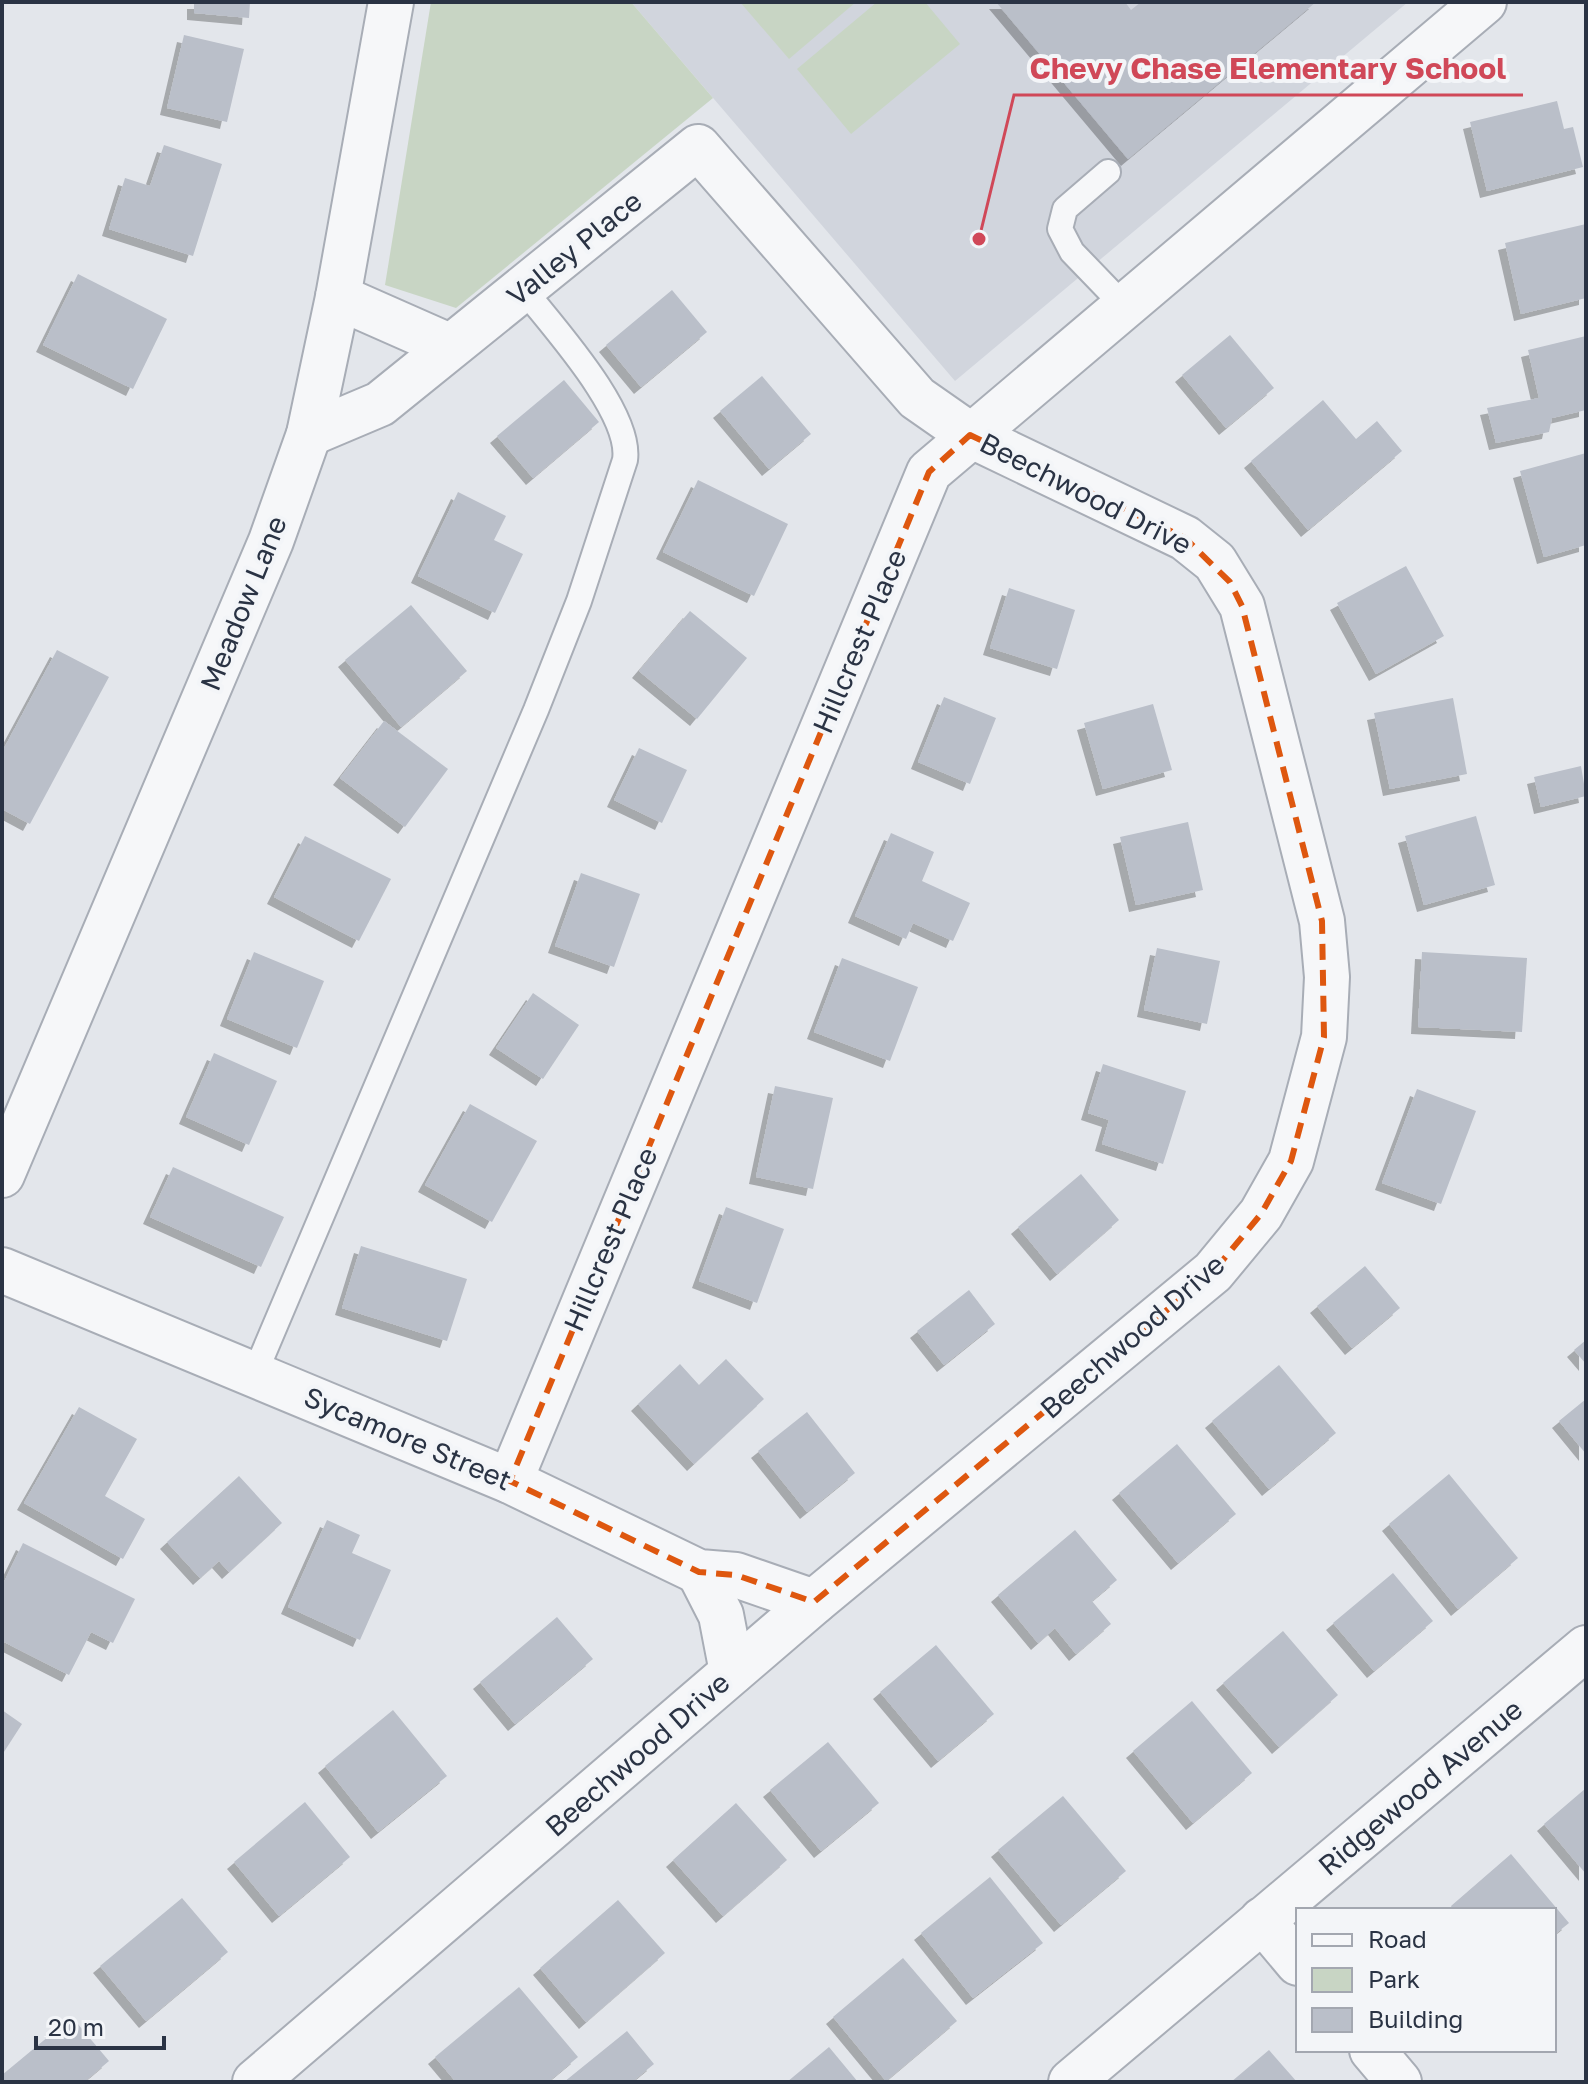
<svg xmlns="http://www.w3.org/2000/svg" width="1588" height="2084" viewBox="0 0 1588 2084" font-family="'Golos Text',sans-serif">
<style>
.built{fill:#d1d5dd}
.green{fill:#c8d5c4}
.building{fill:#babfc9;filter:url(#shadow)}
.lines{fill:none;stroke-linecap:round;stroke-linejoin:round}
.service-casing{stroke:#a8adb6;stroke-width:28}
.minor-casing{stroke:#a8adb6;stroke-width:48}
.service{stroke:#f6f7f9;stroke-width:24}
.minor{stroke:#f6f7f9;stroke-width:44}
.marked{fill:none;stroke:#de570f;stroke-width:6;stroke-dasharray:16 10;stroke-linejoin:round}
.labels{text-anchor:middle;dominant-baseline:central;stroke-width:8;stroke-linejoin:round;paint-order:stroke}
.street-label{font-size:28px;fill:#2a3344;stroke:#f3f5f8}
.leader{fill:none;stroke:#d04858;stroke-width:3}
.callout-dot{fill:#d04858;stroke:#f3f5f8;stroke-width:3}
.callout-label{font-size:30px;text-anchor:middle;font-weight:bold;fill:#d04858;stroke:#f3f5f8;stroke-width:8;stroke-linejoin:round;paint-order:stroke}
</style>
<defs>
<filter id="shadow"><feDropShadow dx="-7" dy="7" stdDeviation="0" flood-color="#0004"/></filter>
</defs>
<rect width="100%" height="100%" fill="#e3e6eb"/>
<polygon class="built" points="631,2 1408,2 955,381"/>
<g class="green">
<polygon points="431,2 631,2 713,98 456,308 385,285"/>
<polygon points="740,2 856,2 789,59"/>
<polygon points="877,2 925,2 960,44 851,134 797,69"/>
</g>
<g class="building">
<polygon points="194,2 250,2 249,18 194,13"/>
<polygon points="996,2 1125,2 1131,10 1141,2 1316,2 1128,159"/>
<polygon points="184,35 244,49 227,122 167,108"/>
<polygon points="1557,101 1564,129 1573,127 1583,167 1487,191 1470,122"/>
<polygon points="164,145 222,164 193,256 109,229 125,178 150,186"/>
<polygon points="1586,224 1586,298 1521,314 1505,243"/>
<polygon points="78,274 167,319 133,389 43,345"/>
<polygon points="672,290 707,332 641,387 606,345"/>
<polygon points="1230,335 1274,388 1226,428 1182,375"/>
<polygon points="1586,336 1586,410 1552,418 1549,432 1496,443 1487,408 1539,398 1528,350"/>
<polygon points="762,376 811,434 769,469 720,411"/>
<polygon points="564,380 599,422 533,478 497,436"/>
<polygon points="1323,400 1356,439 1377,421 1402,451 1308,530 1251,461"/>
<polygon points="1586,453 1586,545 1544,557 1520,471"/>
<polygon points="698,480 788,524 754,596 663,552"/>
<polygon points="458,492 506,516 494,540 523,554 495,613 418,576"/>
<polygon points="1406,566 1444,636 1376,674 1337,603"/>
<polygon points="1009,588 1075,610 1057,669 990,648"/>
<polygon points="411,605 467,671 401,727 345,660"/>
<polygon points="690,611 747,658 697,719 639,671"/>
<polygon points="57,650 109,677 30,824 2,809 2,752"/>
<polygon points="944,697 996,718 970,784 918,762"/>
<polygon points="1453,698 1467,774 1390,789 1374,713"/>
<polygon points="1153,704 1172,770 1103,789 1084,723"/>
<polygon points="384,721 448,769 405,827 340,778"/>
<polygon points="639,748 687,770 662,823 614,800"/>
<polygon points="1581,766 1586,796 1541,807 1534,777"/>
<polygon points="1476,816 1495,885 1424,905 1405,836"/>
<polygon points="1188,822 1203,890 1136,905 1120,837"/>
<polygon points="891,833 934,852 922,881 970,903 953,941 913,923 906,939 855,916"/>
<polygon points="305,836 391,879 359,941 274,897"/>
<polygon points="581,873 640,894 614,967 555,946"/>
<polygon points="1157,948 1220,961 1207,1024 1144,1010"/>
<polygon points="254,952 324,981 297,1048 227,1019"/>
<polygon points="1422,952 1527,958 1522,1032 1418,1027"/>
<polygon points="842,958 918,987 890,1061 814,1032"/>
<polygon points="533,993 579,1025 543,1079 496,1048"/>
<polygon points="214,1053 277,1081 249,1145 186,1117"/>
<polygon points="1103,1064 1186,1091 1163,1164 1102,1144 1109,1120 1088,1113"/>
<polygon points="775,1086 833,1098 813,1189 756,1177"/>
<polygon points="1417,1089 1476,1111 1441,1204 1382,1183"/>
<polygon points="470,1104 537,1141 492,1222 425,1185"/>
<polygon points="173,1167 284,1217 261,1267 150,1217"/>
<polygon points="1081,1174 1119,1220 1057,1274 1018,1227"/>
<polygon points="726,1207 784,1229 757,1303 699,1281"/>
<polygon points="361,1246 467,1279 447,1341 342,1308"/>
<polygon points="1365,1266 1400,1308 1352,1348 1317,1306"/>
<polygon points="969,1290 995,1324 944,1365 917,1331"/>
<polygon points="1586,1340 1586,1364 1574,1350"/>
<polygon points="726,1359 764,1399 694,1464 638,1404 680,1364 699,1385"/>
<polygon points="1279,1365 1336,1433 1269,1489 1212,1421"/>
<polygon points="1586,1399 1586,1454 1559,1421"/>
<polygon points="79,1407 137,1439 105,1496 145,1519 123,1559 24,1503"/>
<polygon points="807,1412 855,1473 807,1512 758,1451"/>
<polygon points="1177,1444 1236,1514 1178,1563 1119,1493"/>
<polygon points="1449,1474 1518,1558 1458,1609 1389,1524"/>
<polygon points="239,1476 282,1523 229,1572 219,1561 200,1578 167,1542"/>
<polygon points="327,1520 360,1535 352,1553 391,1570 360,1640 288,1607"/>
<polygon points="1075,1530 1117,1580 1092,1601 1111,1624 1076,1654 1055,1628 1038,1643 998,1595"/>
<polygon points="23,1543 135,1599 113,1643 91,1632 69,1675 2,1641 2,1586"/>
<polygon points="1393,1573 1433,1621 1374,1671 1333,1623"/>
<polygon points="557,1617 593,1659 515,1724 480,1682"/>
<polygon points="1283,1631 1338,1695 1279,1747 1223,1683"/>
<polygon points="936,1645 994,1714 938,1761 880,1692"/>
<polygon points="1192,1701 1252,1773 1193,1823 1133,1751"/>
<polygon points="2,1710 22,1724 2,1755"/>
<polygon points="393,1710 447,1776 378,1832 325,1766"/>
<polygon points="828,1742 879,1803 821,1851 770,1790"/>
<polygon points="1586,1788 1586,1874 1544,1824"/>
<polygon points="1063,1796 1126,1871 1061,1925 998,1850"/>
<polygon points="305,1802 350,1857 279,1916 234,1862"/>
<polygon points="736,1803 787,1860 723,1916 673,1860"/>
<polygon points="1511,1854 1569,1923 1554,1935 1554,1910 1454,1910 1451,1906"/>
<polygon points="990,1877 1043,1943 973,1998 921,1933"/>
<polygon points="182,1898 228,1952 146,2021 100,1966"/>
<polygon points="618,1900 665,1953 586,2022 540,1968"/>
<polygon points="903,1958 957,2021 886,2081 833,2017"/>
<polygon points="519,1987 578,2057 548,2082 456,2082 435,2057"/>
<polygon points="72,2017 109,2061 84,2082 2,2082 2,2075"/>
<polygon points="627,2031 654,2064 632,2082 564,2082"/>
<polygon points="829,2047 858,2082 787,2082"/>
<polygon points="1269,2050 1297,2082 1231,2082"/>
</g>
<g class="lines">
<defs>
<g id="service">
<polyline points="1108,172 1065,209 1060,229 1072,252 1126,308"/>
<path d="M255 1373 536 710 579 601 625 460C632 413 553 327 524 290"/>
</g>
<g id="minor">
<polyline points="338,297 449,346"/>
<polyline points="2,1175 271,541 309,434 338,297 391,2"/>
<polyline points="2,1270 510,1481 699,1572 736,1575 814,1602"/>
<polyline points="510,1481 929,472 1484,2"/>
<polyline points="699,1572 721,1615 732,1672"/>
<polyline points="1262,1920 1298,1963"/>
<polyline points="1372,2050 1399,2082"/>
<polyline points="255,2082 814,1602 1213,1272 1261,1214 1291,1161 1324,1037 1327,977 1322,921 1242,606 1215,562 1185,538 970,435 917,398 698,147 380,404 309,434"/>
<polyline points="1071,2082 1586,1648"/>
</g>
</defs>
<use href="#service" class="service-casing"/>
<use href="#minor" class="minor-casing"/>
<use href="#service" class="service"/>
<use href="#minor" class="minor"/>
</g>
<path class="marked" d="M970 435 1185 538 1230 582 1242 606 1322 921 1324 1037 1291 1161 1261 1214 1213 1272 814 1602 736 1575 699 1572 510 1481 929 472Z"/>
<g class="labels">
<g class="street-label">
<text transform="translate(574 248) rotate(-39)">Valley Place</text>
<text transform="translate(1086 493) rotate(27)">Beechwood Drive</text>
<text transform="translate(243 603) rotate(-68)">Meadow Lane</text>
<text transform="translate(859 641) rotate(-67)">Hillcrest Place</text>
<text transform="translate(610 1239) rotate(-67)">Hillcrest Place</text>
<text transform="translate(1132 1336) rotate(-41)">Beechwood Drive</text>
<text transform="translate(408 1438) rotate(23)">Sycamore Street</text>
<text transform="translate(637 1754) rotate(-41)">Beechwood Drive</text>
<text transform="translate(1420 1787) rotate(-40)">Ridgewood Avenue</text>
</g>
</g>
<path class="leader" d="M979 239L1014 95H1523"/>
<circle class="callout-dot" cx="979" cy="239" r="8"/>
<g class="callout-label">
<text x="1268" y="79">Chevy Chase Elementary School</text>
</g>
<rect width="1588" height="2084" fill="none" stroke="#2a3344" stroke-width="8"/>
<rect x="1296" y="1908" width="260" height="144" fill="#f3f5f8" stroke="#a3a7b0" stroke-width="2"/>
<rect x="1312" y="1934" width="40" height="12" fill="#f6f7f9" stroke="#a3a7b0" stroke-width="2"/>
<text x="1368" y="1948" font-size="24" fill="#2a3344">Road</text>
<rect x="1312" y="1968" width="40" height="24" fill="#c8d5c4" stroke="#a3a7b0" stroke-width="2"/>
<text x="1368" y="1988" font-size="24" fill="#2a3344">Park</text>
<rect x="1312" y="2008" width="40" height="24" fill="#babfc9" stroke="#a3a7b0" stroke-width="2"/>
<text x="1368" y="2028" font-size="24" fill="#2a3344">Building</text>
<path d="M36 2036v12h128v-12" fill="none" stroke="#2a3344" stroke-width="4"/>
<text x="48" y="2036" font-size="24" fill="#2a3344" stroke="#f3f5f8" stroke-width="6" paint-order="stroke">20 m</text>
</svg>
